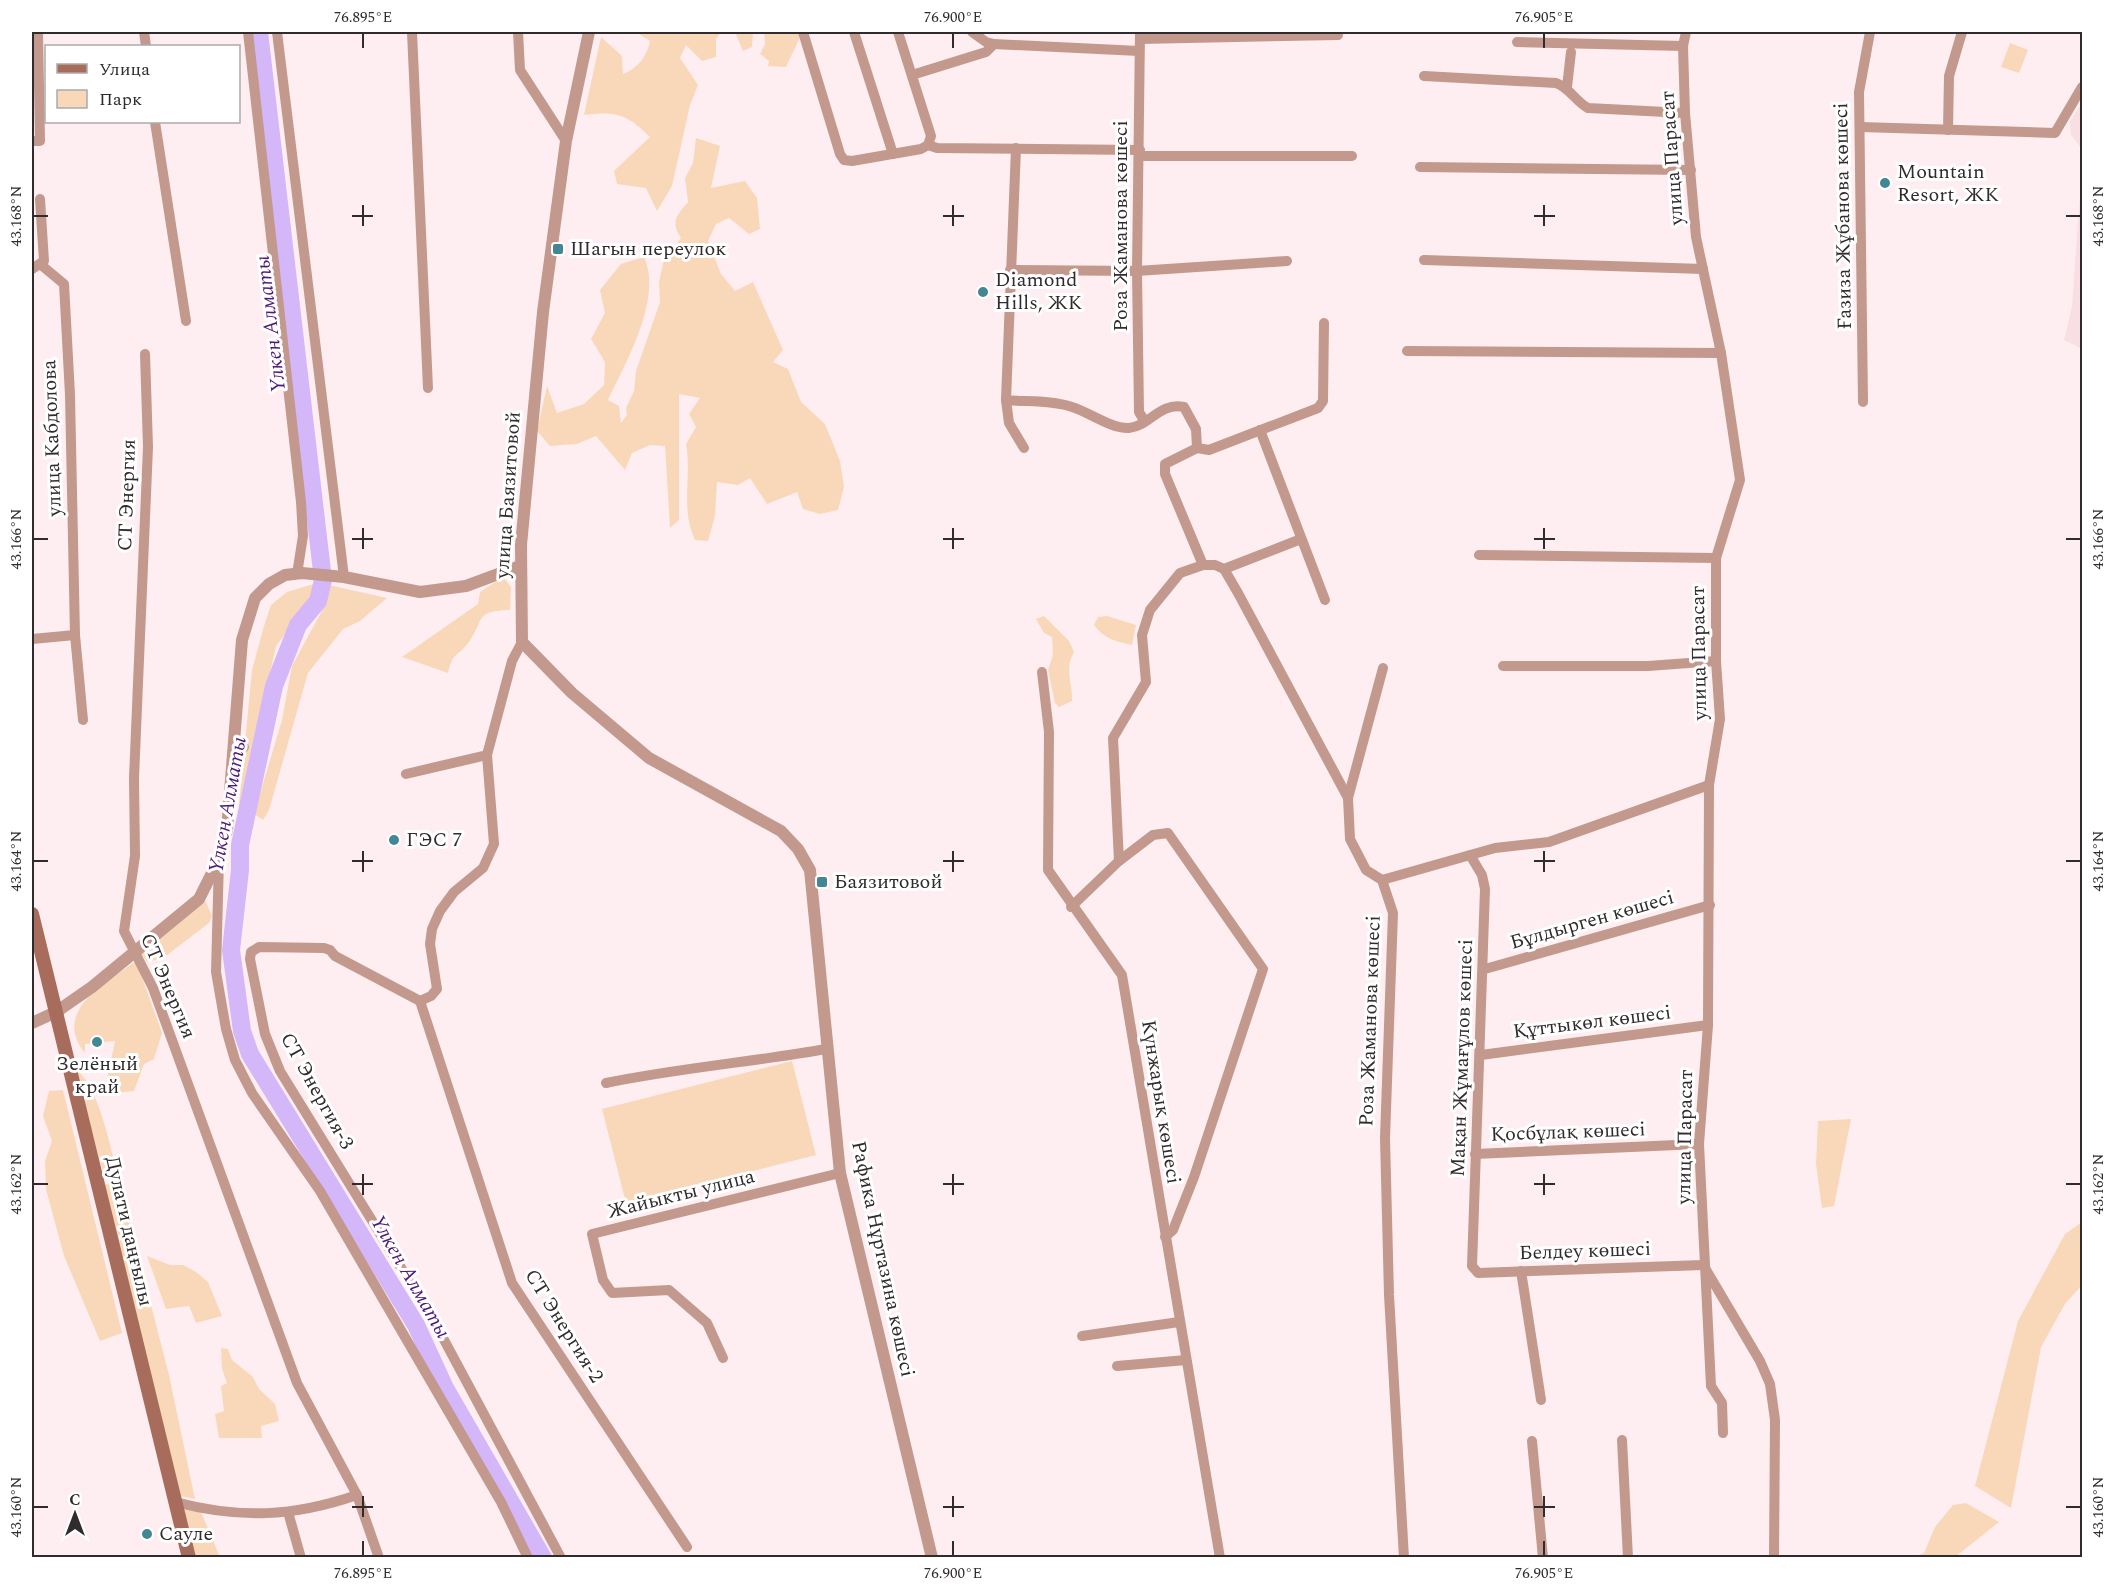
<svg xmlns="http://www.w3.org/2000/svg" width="2114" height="1589" viewBox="0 0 2114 1589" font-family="Spectral,serif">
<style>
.built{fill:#f8dfe4}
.green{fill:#f8d8b9}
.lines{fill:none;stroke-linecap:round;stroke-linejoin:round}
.river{stroke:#d3b7f9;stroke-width:18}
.minor{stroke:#c3998d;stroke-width:10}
.tertiary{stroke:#c3998d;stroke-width:12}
.secondary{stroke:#a86c5c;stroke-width:14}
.ticks{fill:none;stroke:#302b2c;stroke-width:2}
.poi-dot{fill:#428794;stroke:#fff;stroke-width:2}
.labels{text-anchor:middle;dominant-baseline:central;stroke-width:6;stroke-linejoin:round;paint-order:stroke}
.street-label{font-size:20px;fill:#302b2c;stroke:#fff}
.poi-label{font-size:20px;fill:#302b2c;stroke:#fff;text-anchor:start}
.water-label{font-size:21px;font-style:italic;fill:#4d1c79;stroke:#fff}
.neatline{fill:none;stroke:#302b2c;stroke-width:2}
.ticks-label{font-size:15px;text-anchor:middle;fill:#302b2c}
</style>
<rect width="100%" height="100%" fill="#feeef1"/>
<g class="built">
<polygon points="2082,102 2082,149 2071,135 2070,122"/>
<polygon points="2082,169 2082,349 2064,340 2072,306"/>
</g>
<g class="green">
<path d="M636 32H721L716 39V57L702 61 686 45 680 58 698 85 690 105 672 186 657 211 646 188 617 184 614 171 650 137C627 114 616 111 584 115L601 37 622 56 623 74C638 68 647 56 650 41Z"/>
<polygon points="735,32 753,32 752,47 743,51"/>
<polygon points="764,32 799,32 801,35 786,67 768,66 769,61 760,54 765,44"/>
<polygon points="2010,43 2028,50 2019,73 2001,67"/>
<path d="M696 138 720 146 711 188 745 181 757 198 760 229 749 234 729 218 716 224 708 241 721 274 735 291 753 282 783 350 773 362 788 369 801 402 825 424 840 461 844 487 838 510 820 514 803 509 797 492 767 504 750 478 738 485 717 482 715 516 708 541 695 540C680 508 692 476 686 444L696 427 689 414 700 398 679 394V520L670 528 665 446 650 445 632 453 625 470 596 436 577 444 550 446 537 431 547 386 557 413 584 404 604 385 605 362 591 339 605 313 600 290 621 264 644 257C663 298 626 362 608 400L619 406 621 423 627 415 626 408 634 391 636 371 660 302 659 282 664 259 681 238C670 222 677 215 688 202L685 178 693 163Z"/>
<path d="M503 577 511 587 510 610C474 611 485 619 469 642 458 657 453 651 448 673L402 657 478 604 480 592Z"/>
<polygon points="317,583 304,609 276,646 237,826 252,670 264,626 271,605 287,592"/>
<polygon points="329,585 387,598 360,621 343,629 308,673 269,810 263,820 254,814 282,720 292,666 324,607"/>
<path d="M1044 616 1069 641 1074 652C1064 669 1073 683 1072 701L1059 707 1055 703 1048 670 1053 655 1052 637 1044 633 1036 619Z"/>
<path d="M1107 616 1136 625 1132 645C1114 641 1105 639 1094 625L1098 617Z"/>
<polygon points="205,900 212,916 209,923 163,958 147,962 141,953"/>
<path d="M136 961 162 1033 154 1059 144 1064 134 1091 104 1094 115 1041 85 1044V1053C51 1011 106 983 136 961Z"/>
<polygon points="792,1061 816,1155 626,1203 602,1109"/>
<path d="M74 1067C100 1088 109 1144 118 1175L105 1179Z"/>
<polygon points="63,1090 122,1333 100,1341 64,1256 46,1189 45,1161 52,1141 43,1116 49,1091"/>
<polygon points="1851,1119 1834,1206 1822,1208 1816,1164 1818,1121"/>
<polygon points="119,1181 169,1375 195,1499 181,1496 104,1185"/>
<polygon points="2082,1222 2082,1285 2065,1304 2041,1347 2011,1508 1975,1486 2018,1321 2065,1234"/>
<polygon points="147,1256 170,1265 183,1265 196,1272 208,1282 222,1316 196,1323 189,1306 166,1309"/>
<polygon points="221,1348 228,1349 232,1360 253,1377 259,1389 275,1404 279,1421 261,1426 262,1438 219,1438 215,1414 224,1411 221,1386 227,1383 222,1369"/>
<polygon points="1966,1503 1999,1522 1955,1557 1914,1557 1924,1553 1935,1527 1953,1505"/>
<polygon points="181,1508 201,1512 220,1557 192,1557"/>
</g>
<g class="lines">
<polyline class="river" points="259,32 323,580 318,601 298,625 274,686 240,845 240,870 231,950 242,1031 250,1054 416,1325 445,1388 543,1558"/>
<g class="minor">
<polyline points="144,32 146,46"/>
<polyline points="248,32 301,502 303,536 297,574"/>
<polyline points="277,32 344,577"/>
<polyline points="412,32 428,388"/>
<polyline points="518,32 520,70 566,141"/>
<polyline points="803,32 840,154 844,160 852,161 921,149 928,145 931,136 898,32"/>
<polyline points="854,32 893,154"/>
<polyline points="972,32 986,42 994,44 1139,51"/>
<polyline points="1140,32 1137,271 1139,412 1144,420"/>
<polyline points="1686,32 1683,46 1685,113 1696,237 1721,353 1740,480 1716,558 1716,661 1720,719 1709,785 1708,1025 1699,1144 1711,1386 1722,1403 1723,1433"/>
<polyline points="1140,39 1338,35"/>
<polyline points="1517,42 1683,46"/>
<polyline points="912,75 986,52 994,44"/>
<path d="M1424 76 1556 83C1570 88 1575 101 1588 108L1685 113"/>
<polyline points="1567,87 1571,52"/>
<polyline points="155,122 186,321"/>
<polyline points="1860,127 2055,133 2082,87"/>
<polyline points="1948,130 1949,76 1962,32"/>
<polyline points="32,141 40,141 38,32"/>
<polyline points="928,145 937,148 1140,150"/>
<path d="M1016 148 1006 400C1027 402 1052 400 1072 407 1089 412 1111 429 1129 428 1150 426 1159 402 1184 407L1196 429 1197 448 1165 464V474L1203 565"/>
<polyline points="1140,156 1352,156"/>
<polyline points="1420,167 1691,170"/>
<polyline points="1424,260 1703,269"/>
<polyline points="40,264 64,284 70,395 75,635 83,720"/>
<polyline points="32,269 44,261 40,199"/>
<polyline points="1010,270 1137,271 1287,261"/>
<polyline points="1407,351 1721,353"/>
<polyline points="145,354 148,447 134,778 135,856 124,931 153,988 297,1383 357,1495 379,1558"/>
<polyline points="1006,400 1009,423 1024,448"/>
<polyline points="1863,402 1859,92 1870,32"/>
<polyline points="1260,430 1325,600"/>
<polyline points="1197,448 1209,450 1318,408 1323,401 1324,323"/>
<polyline points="1479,555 1716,558"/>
<polyline points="1224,569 1301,539"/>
<polyline points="32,639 75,635"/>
<polyline points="522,642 512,661 487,755 494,844 483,868 454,892 440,911 432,929 430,944 437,989 431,996 420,1001 335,956 330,950 324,948 259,947 251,952 250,959 265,1034 280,1071 435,1323 561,1558"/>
<polyline points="1503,666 1648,666 1716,661"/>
<polyline points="1042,672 1049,732 1048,870 1122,975 1220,1558"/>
<polyline points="234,744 244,747"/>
<polyline points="406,774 487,755"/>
<polyline points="1348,798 1383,668"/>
<polyline points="1470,855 1482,875 1485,889 1472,1266 1478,1273 1703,1265"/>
<polyline points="219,859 216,972 226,1029 235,1060 252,1093 320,1191 501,1502 528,1558"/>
<polyline points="1119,861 1113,738 1146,682 1142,635 1150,610 1180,573 1203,565 1215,565 1224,569 1238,593 1348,798 1350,839 1366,870 1382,880 1393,913 1385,1138 1389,1295 1404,1558"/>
<polyline points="1382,880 1495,848 1549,842 1709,785"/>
<polyline points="1071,907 1119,861 1153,835 1168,833 1263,969 1194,1177 1173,1230 1165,1237"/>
<polyline points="1485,969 1710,905"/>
<polyline points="420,1001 512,1283 687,1547"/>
<polyline points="1481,1055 1708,1025"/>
<path d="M606 1083C679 1068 753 1062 826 1049"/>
<polyline points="1475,1154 1699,1144"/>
<polyline points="1705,1268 1760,1361 1770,1384 1775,1420 1774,1558"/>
<polyline points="1521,1271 1541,1400"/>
<polyline points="1082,1336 1179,1322"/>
<polyline points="723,1358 707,1323 669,1290 612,1293 603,1280 592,1234 840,1173"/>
<polyline points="1117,1366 1186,1360"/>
<polyline points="1622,1440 1628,1558"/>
<polyline points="1532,1441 1543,1558"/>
<path d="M175 1502C240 1519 293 1517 357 1495"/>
<polyline points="288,1512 301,1558"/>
</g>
<g class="tertiary">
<polyline points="589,32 566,141 543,312 521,545 522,642 572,693 649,758 781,831 798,849 810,870 840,1173 932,1558"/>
<polyline points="32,1023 56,1012 92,987 199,899 219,859 227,830 242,640 255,598 269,584 285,575 302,573 344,577 420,592 466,586 520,566"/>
</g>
<polyline class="secondary" points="32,914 189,1558"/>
</g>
<path class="ticks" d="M363 33V48M953 33V48M1544 33V48M363 205V226M953 205V226M1544 205V226M33 216H48M352 216H373M943 216H964M1534 216H1555M2066 216H2081M363 528V549M953 528V549M1544 528V549M33 539H48M352 539H373M943 539H964M1534 539H1555M2066 539H2081M363 851V872M953 851V872M1544 851V872M33 861H48M352 861H373M943 861H964M1534 861H1555M2066 861H2081M363 1174V1195M953 1174V1195M1544 1174V1195M33 1184H48M352 1184H373M943 1184H964M1534 1184H1555M2066 1184H2081M363 1496V1517M953 1496V1517M1544 1496V1517M33 1507H48M352 1507H373M943 1507H964M1534 1507H1555M2066 1507H2081M363 1541V1556M953 1541V1556M1544 1541V1556"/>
<g class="poi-dot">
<circle cx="1885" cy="183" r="6"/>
<rect x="552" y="243" width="12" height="12" rx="3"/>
<circle cx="983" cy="292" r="6"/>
<circle cx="394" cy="840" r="6"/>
<rect x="816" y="876" width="12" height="12" rx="3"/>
<circle cx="97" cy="1042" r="6"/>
<circle cx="147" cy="1534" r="6"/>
</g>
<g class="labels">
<g class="street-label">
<text transform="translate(1672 158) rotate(-94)">улица Парасат</text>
<text transform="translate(1843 216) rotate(-91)">Ғазиза Жұбанова көшесі</text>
<text transform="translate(1121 226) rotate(-90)">Роза Жаманова көшесі</text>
<text transform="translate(52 438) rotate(-92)">улица Кабдолова</text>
<text transform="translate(127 495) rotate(-88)">СТ Энергия</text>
<text transform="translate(508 495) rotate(-86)">улица Баязитовой</text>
<text transform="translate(1699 653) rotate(-91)">улица Парасат</text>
<text transform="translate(1592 920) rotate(-16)">Бұлдырген көшесі</text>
<text transform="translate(168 986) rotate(67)">СТ Энергия</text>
<text transform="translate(1370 1021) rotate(-88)">Роза Жаманова көшесі</text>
<text transform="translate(1592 1022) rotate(-7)">Құттыкөл көшесі</text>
<text transform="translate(1462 1058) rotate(-88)">Мақан Жұмағұлов көшесі</text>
<text transform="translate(317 1091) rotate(61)">СТ Энергия-3</text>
<text transform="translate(1161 1102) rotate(81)">Күнжарық көшесі</text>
<text transform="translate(1568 1132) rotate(-2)">Қосбұлақ көшесі</text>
<text transform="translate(1685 1137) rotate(-89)">улица Парасат</text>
<text transform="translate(681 1194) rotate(-14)">Жайыкты улица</text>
<text transform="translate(129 1231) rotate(77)">Дулати даңғылы</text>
<text transform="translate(1585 1251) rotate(-2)">Белдеу көшесі</text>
<text transform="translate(883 1259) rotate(78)">Рафика Нұртазина көшесі</text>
<text transform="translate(564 1326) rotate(58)">СТ Энергия-2</text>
</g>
<g class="poi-label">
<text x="1897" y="172">Mountain<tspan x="1897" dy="23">Resort, ЖК</tspan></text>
<text x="570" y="249">Шагын переулок</text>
<text x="995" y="280">Diamond<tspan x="995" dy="23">Hills, ЖК</tspan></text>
<text x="406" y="840">ГЭС 7</text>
<text x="834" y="882">Баязитовой</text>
<text x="97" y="1064" text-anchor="middle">Зелёный<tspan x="97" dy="23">край</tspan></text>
<text x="159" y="1534">Сауле</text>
</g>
<g class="water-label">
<text transform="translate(271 324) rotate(-97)">Үлкен Алматы</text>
<text transform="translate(228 805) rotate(-80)">Үлкен Алматы</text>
<text transform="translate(410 1277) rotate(60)">Үлкен Алматы</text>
</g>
</g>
<rect width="2114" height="1589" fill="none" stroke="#ffffff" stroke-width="66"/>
<rect x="45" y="45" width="195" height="78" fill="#ffffff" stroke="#acaaab" stroke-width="1.5"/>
<rect x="57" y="64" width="30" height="9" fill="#a86c5c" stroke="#acaaab" stroke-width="1.5"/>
<text x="99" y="75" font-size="18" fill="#302b2c">Улица</text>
<rect x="57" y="90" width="30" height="18" fill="#f8d8b9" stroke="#acaaab" stroke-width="1.5"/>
<text x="99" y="105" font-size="18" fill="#302b2c">Парк</text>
<g transform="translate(75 1514)" stroke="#ffffff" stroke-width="4.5" paint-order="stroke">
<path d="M0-4.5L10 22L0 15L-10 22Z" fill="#302b2c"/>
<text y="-9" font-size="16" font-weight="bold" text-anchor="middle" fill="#302b2c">С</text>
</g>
<rect x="33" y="33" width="2048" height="1523" class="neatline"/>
<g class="ticks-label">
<text x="363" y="22">76.895°E</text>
<text x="953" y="22">76.900°E</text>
<text x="1544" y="22">76.905°E</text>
<text transform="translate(16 216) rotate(-90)" y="5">43.168°N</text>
<text transform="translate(2098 216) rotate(-90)" y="5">43.168°N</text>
<text transform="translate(16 539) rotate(-90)" y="5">43.166°N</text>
<text transform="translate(2098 539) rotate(-90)" y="5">43.166°N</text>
<text transform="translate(16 861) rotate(-90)" y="5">43.164°N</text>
<text transform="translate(2098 861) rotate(-90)" y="5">43.164°N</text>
<text transform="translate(16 1184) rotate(-90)" y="5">43.162°N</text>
<text transform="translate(2098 1184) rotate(-90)" y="5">43.162°N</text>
<text transform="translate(16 1507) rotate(-90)" y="5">43.160°N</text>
<text transform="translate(2098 1507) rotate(-90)" y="5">43.160°N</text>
<text x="363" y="1578">76.895°E</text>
<text x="953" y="1578">76.900°E</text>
<text x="1544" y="1578">76.905°E</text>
</g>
</svg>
